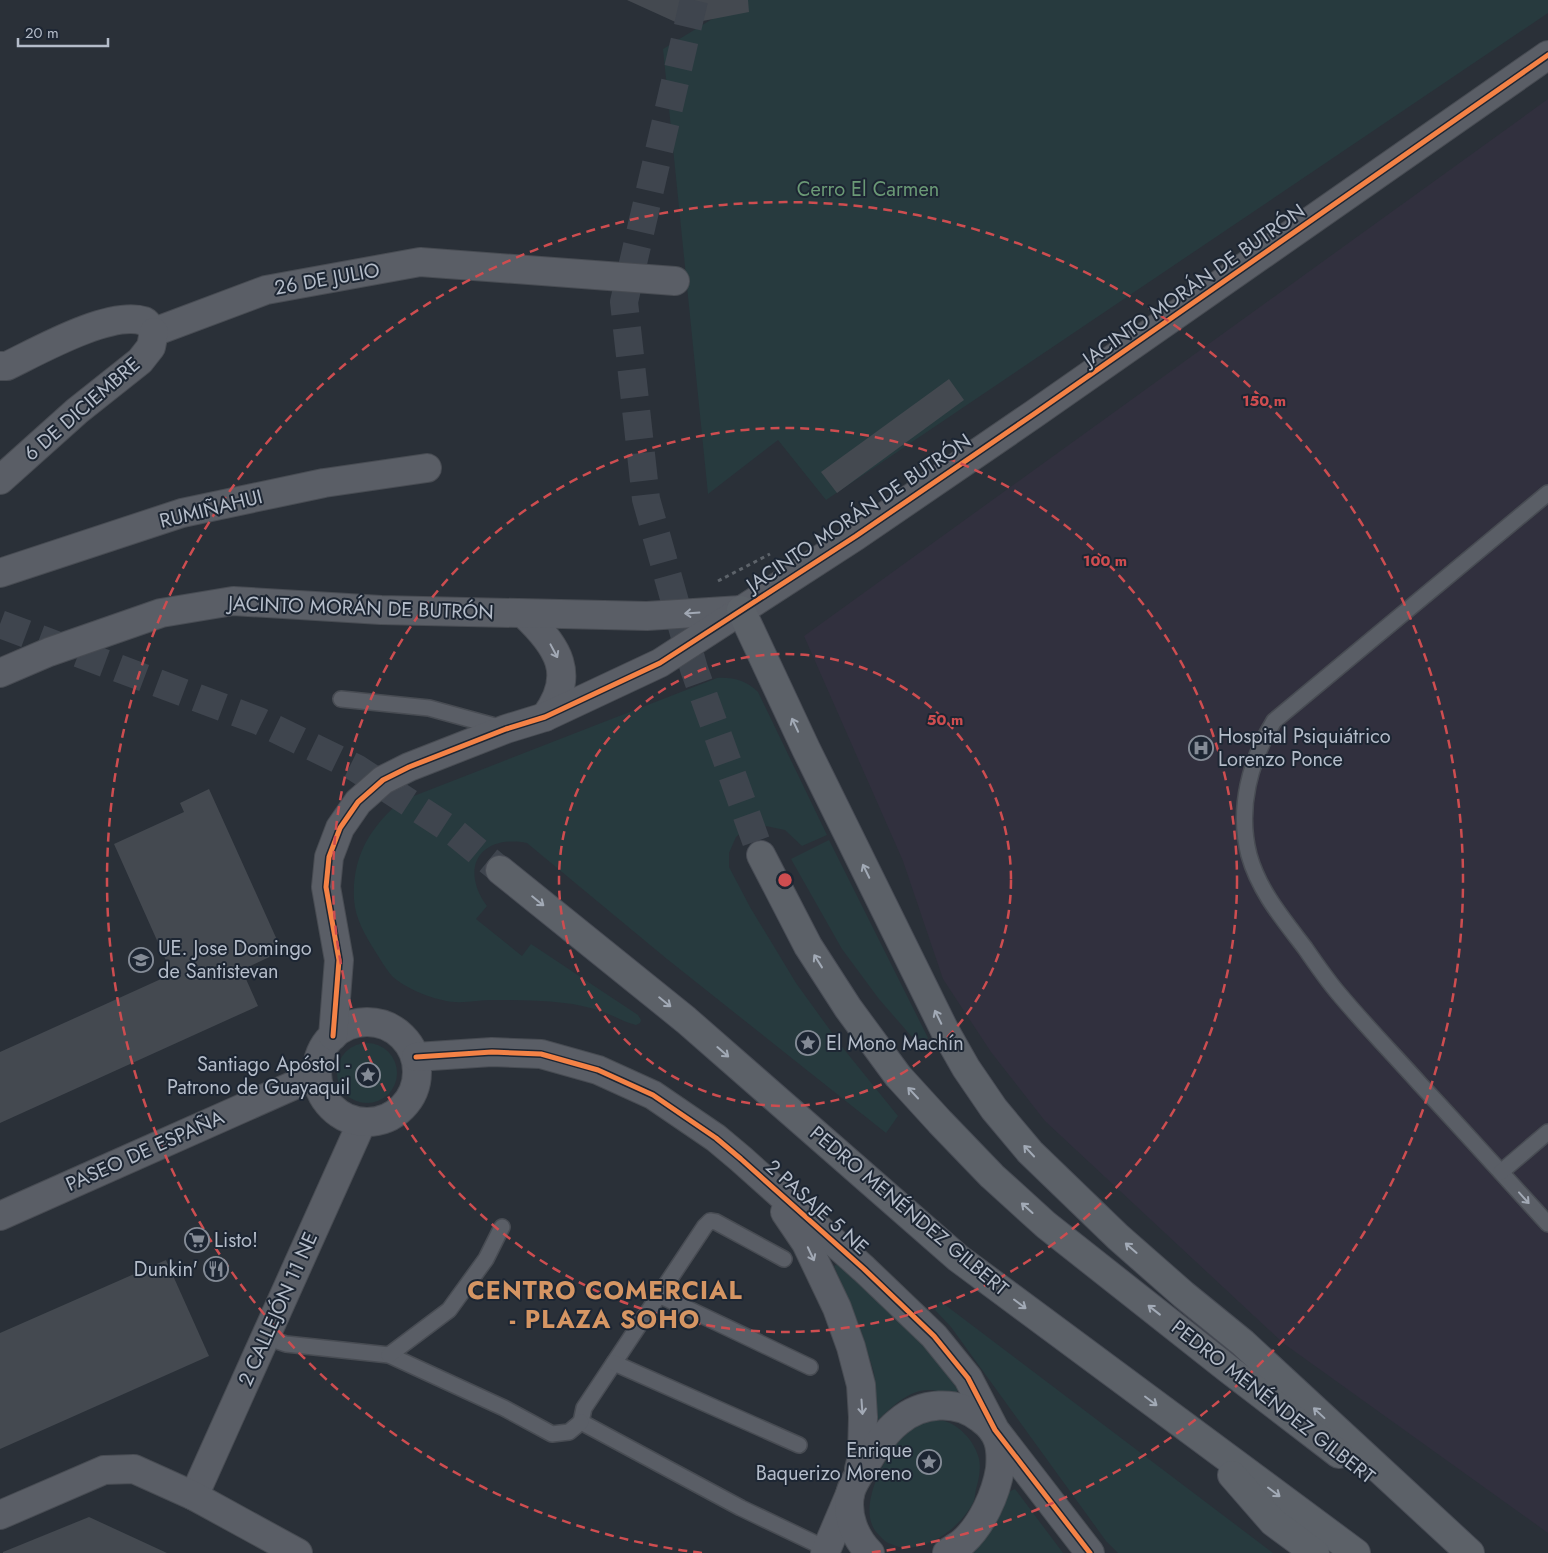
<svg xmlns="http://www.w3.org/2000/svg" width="1548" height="1553" viewBox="0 0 1548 1553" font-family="Jost,sans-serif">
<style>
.medical{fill:#31303e}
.green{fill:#273a3e}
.building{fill:#444950}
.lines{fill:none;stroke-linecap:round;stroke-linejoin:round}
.primary-tunnel{stroke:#3f454e;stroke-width:28;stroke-dasharray:28 14;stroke-linecap:butt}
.service-casing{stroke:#484c53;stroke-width:18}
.minor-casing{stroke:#484c53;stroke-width:30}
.tertiary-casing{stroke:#484c53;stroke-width:30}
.primary-casing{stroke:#484c55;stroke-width:30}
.path{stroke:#5d636a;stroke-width:3;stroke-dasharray:4 4;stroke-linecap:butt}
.service{stroke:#5a5e66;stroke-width:15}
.minor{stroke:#5a5e66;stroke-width:28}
.tertiary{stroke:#5a5e66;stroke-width:28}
.primary{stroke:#5c6168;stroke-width:28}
.cycleway-casing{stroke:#1d2633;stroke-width:8}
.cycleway{stroke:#f48246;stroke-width:5}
.oneway{stroke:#a2a9b5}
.oneway2{stroke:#a2aab6}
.ring{fill:none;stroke:#ce4d50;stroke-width:2.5;stroke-dasharray:9 6}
.labels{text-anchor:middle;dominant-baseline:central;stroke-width:4;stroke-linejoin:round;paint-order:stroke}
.park-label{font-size:20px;fill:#6b9a76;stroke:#1d2633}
.street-label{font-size:20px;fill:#b4bcc9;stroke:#1d2633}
.poi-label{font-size:20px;fill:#b4bcc9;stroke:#1d2633;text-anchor:start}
.district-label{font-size:25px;font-weight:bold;letter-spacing:1px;fill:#d59563;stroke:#1d2633}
.centre{fill:#ce4d50;stroke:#1d2633;stroke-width:2.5}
.ring-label{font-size:15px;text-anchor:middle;font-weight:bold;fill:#ce4d50;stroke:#1d2633;stroke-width:4;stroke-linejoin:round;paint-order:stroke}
</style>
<rect width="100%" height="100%" fill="#2a3038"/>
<polygon class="medical" points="1548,99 1548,1533 1283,1343 1045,1121 991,1052 943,979 903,861 804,636"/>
<g class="green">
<polygon points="725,0 1548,0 1548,13 826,500 778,440 708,494 663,49 722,13"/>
<path d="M717 678C733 677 747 681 758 692L827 835 802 846 785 830 761 825 747 828 736 837 729 853V867L750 907 796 983 843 1048 898 1116 886 1133 667 959 527 843C480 834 459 868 487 906L476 919 522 956 531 944 638 1015 641 1020 640 1023 636 1025C623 1022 611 1014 598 1010 587 1007 575 1004 564 1003 541 1000 516 1000 492 1000 480 1000 467 1003 455 1002 436 1001 406 989 392 976 386 969 380 959 375 951 365 935 355 918 354 899 352 857 370 827 401 801Z"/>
<polygon points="829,840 928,1038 919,1045 879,999 842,949 791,859"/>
<circle cx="367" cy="1073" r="30"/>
<path d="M840 1263 910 1327 958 1390 954 1396C946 1394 937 1390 930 1390 909 1389 892 1407 878 1420L874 1373 860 1327 834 1266Z"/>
<polygon points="940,1301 1273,1553 1118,1553 1106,1541 951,1327 935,1310"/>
<path d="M929 1421C933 1421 939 1420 944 1421 960 1425 975 1442 979 1459 981 1468 979 1480 976 1489 975 1493 975 1499 973 1503 960 1527 933 1547 906 1548 901 1548 895 1546 891 1544 886 1543 883 1539 879 1535 855 1513 882 1462 898 1442 906 1431 916 1425 929 1421Z"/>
<polygon points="1015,1489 1063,1553 972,1553 971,1550 985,1536 1001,1514 1006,1493"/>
</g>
<g class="building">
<polygon points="627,0 748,0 749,12 682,25"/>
<polygon points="949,379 964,400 837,493 821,472"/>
<polygon points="209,789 282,951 242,970 258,1006 0,1123 0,1052 172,974 114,844 184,812 180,803"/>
<polygon points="166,1260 209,1356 0,1449 0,1333"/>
<polygon points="89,1517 167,1553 3,1553 3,1552"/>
</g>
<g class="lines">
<g class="primary-tunnel">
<polyline points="694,0 624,302 646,499 694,669 761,855"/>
<polyline points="0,624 259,721 356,768 454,832 500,870"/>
</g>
<defs>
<g id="service">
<path d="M1548 493 1274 721C1250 761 1237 808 1249 855 1259 891 1283 919 1305 948 1316 964 1327 980 1339 994 1365 1025 1393 1054 1420 1084 1463 1130 1505 1177 1548 1224"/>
<polyline points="341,699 429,708 502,728"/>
<polyline points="1501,1172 1548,1132"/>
<polyline points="784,1259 716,1222 710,1221 705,1226 584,1408 581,1422 741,1508 827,1549"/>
<polyline points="659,1295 810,1367"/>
<polyline points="265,1337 286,1344 389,1355 504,1408 552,1434 569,1432 581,1422"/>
<polyline points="389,1355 449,1310 486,1259 502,1227"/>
<polyline points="614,1363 799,1445"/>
</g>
<g id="minor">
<path d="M0 366H7C38 351 110 310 144 321 148 323 151 328 154 332L266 290 420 262 675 281"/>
<polyline points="0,480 77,411 140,361 151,347 154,332"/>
<polyline points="0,573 182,513 324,483 427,468"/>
<path d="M524 614C558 646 577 675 545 717"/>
<polyline points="0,673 49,652 161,613 233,601 381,610 647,616 741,610"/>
<polyline points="0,1216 317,1075"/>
<polyline points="194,1496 362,1122"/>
<polyline points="0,1515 104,1470 134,1469 194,1496 298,1553"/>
<polyline points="825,1553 850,1494"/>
</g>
<g id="tertiary">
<circle cx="367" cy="1072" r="50"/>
<polyline points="333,1036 339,960 326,887 329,857 340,828 358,802 383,780 409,767 506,729 545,717 660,663 856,536 1034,414 1548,55"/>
<polyline points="416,1057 492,1052 541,1054 598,1070 653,1095 716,1138 741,1159 864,1269 934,1336 968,1378 995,1430 1090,1553"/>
<polyline points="785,1212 806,1243 837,1308 851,1347 861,1385 863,1417 862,1457 859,1469"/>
<path d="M870 1553C855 1538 846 1516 850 1494 852 1484 860 1473 866 1464 875 1449 884 1433 898 1422 921 1402 957 1399 981 1419 999 1432 1002 1447 1000 1469 996 1494 982 1525 963 1542 958 1546 952 1549 947 1553"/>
</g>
<g id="primary">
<polyline points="741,610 806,749 945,1031 966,1068 994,1109 1030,1152 1118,1237 1184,1295 1243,1343 1470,1553"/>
<polyline points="761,855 808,946 848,1008 898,1076 940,1122 992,1176 1046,1225 1227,1368 1339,1454"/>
<polyline points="500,870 686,1020 958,1258 1356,1553"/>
<polyline points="1232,1475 1273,1522 1315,1553"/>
</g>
</defs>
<use href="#service" class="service-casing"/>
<use href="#minor" class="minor-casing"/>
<use href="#tertiary" class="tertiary-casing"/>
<use href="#primary" class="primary-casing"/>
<polyline class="path" points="718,581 770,554"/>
<use href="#service" class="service"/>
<use href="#minor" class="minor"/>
<use href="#tertiary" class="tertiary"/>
<use href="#primary" class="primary"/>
<defs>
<g id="cycleway">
<polyline points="333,1036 339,960 326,887 329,857 340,828 358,802 383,780 409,767 506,729 545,717 660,663 856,536 1034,414 1548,55"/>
<polyline points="416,1057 492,1052 541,1054 598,1070 653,1095 716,1138 741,1159 864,1269 934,1336 968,1378 995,1430 1090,1553"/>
</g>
</defs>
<use href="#cycleway" class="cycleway-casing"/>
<use href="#cycleway" class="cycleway"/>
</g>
<defs><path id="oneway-shaft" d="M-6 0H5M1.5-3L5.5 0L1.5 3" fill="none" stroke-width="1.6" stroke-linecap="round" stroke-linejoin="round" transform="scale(1.25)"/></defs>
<g class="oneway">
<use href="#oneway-shaft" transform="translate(692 613) rotate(176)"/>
<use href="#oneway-shaft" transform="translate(554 651) rotate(62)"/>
<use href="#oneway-shaft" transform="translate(1524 1198) rotate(48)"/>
<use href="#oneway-shaft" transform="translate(811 1254) rotate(65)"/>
<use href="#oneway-shaft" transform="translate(862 1407) rotate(86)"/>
</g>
<g class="oneway2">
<use href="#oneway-shaft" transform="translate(795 725) rotate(-115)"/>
<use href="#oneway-shaft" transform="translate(866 871) rotate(-116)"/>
<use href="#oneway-shaft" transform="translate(538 901) rotate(39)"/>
<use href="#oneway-shaft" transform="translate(818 961) rotate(-122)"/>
<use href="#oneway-shaft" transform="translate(665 1002) rotate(39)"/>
<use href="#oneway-shaft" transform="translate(938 1017) rotate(-116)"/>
<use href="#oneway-shaft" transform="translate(723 1052) rotate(41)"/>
<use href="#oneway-shaft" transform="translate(913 1093) rotate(-133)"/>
<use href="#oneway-shaft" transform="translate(1029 1151) rotate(-133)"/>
<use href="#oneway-shaft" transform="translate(1027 1208) rotate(-138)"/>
<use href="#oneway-shaft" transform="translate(1131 1248) rotate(-139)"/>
<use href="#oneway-shaft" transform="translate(1020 1304) rotate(37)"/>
<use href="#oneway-shaft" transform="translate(1154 1310) rotate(-142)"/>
<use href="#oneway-shaft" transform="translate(1151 1401) rotate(37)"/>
<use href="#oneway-shaft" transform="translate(1319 1413) rotate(-137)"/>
<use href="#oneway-shaft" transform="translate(1274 1492) rotate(37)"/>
</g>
<g class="ring">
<circle cx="785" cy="880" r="226"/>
<circle cx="785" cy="880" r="452"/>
<path d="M702 1553A678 678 0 1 1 868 1553"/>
</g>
<defs>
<symbol id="hospital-ring" viewBox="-11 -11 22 22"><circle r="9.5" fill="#1d2633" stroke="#848b96" stroke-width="1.5"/><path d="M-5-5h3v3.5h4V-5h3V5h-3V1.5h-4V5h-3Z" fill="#848b96"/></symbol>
<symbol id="school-ring" viewBox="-11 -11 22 22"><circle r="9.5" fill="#1d2633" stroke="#848b96" stroke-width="1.5"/><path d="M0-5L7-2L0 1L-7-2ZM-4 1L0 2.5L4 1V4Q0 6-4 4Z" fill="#848b96"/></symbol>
<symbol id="sight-ring" viewBox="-11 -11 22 22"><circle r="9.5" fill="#1d2633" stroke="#848b96" stroke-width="1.5"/><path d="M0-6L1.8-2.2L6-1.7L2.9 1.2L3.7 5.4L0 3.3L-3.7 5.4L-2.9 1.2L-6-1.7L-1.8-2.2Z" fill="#848b96"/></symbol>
<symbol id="supermarket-ring" viewBox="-11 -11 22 22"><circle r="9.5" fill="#1d2633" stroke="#848b96" stroke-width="1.5"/><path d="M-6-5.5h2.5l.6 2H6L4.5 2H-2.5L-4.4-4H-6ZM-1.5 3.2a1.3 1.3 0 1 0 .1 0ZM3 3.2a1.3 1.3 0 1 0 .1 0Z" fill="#848b96"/></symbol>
<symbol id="restaurant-ring" viewBox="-11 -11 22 22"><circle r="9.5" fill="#1d2633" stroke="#848b96" stroke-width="1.5"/><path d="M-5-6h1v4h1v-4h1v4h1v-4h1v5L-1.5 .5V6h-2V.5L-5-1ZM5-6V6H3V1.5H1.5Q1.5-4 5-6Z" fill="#848b96"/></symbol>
</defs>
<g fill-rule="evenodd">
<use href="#hospital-ring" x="1187" y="734" width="28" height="28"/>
<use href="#school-ring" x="127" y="946" width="28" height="28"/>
<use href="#sight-ring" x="794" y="1029" width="28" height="28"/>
<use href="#sight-ring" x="354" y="1061" width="28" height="28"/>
<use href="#supermarket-ring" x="183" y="1226" width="28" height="28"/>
<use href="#restaurant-ring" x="202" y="1255" width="28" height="28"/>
<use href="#sight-ring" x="915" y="1448" width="28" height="28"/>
</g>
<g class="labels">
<g class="park-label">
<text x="868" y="189">Cerro El Carmen</text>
</g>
<g class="street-label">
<text transform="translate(327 279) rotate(-10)">26 DE JULIO</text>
<text transform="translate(1194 285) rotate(-35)">JACINTO MORÁN DE BUTRÓN</text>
<text transform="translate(82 409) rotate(-41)">6 DE DICIEMBRE</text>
<text transform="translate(211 509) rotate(-14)">RUMIÑAHUI</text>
<text transform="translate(859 513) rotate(-34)">JACINTO MORÁN DE BUTRÓN</text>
<text transform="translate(361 608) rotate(2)">JACINTO MORÁN DE BUTRÓN</text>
<text transform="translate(145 1151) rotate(-24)">PASEO DE ESPAÑA</text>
<text transform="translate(817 1207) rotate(42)">2 PASAJE 5 NE</text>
<text transform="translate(909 1211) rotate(40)">PEDRO MENÉNDEZ GILBERT</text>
<text transform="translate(278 1309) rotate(-66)">2 CALLEJÓN 11 NE</text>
<text transform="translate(1273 1402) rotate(38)">PEDRO MENÉNDEZ GILBERT</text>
</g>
<g class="poi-label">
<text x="1218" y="736">Hospital Psiquiátrico<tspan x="1218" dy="23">Lorenzo Ponce</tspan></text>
<text x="158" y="948">UE. Jose Domingo<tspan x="158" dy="23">de Santistevan</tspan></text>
<text x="826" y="1043">El Mono Machín</text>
<text x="350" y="1064" text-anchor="end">Santiago Apóstol -<tspan x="350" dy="23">Patrono de Guayaquil</tspan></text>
<text x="214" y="1240">Listo!</text>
<text x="198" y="1269" text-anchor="end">Dunkin'</text>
<text x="912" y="1450" text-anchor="end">Enrique<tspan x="912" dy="23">Baquerizo Moreno</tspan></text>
</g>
<g class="district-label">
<text x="605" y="1290">CENTRO COMERCIAL<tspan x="605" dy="29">- PLAZA SOHO</tspan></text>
</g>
</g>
<circle cx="785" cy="880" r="8" class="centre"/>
<g class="ring-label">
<text x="1264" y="406">150 m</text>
<text x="1105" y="566">100 m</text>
<text x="945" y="725">50 m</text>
</g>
<path d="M18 38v8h90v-8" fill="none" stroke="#b4bcc9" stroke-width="2.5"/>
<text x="25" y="38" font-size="15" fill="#b4bcc9" stroke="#1d2633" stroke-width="4" paint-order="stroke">20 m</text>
</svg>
